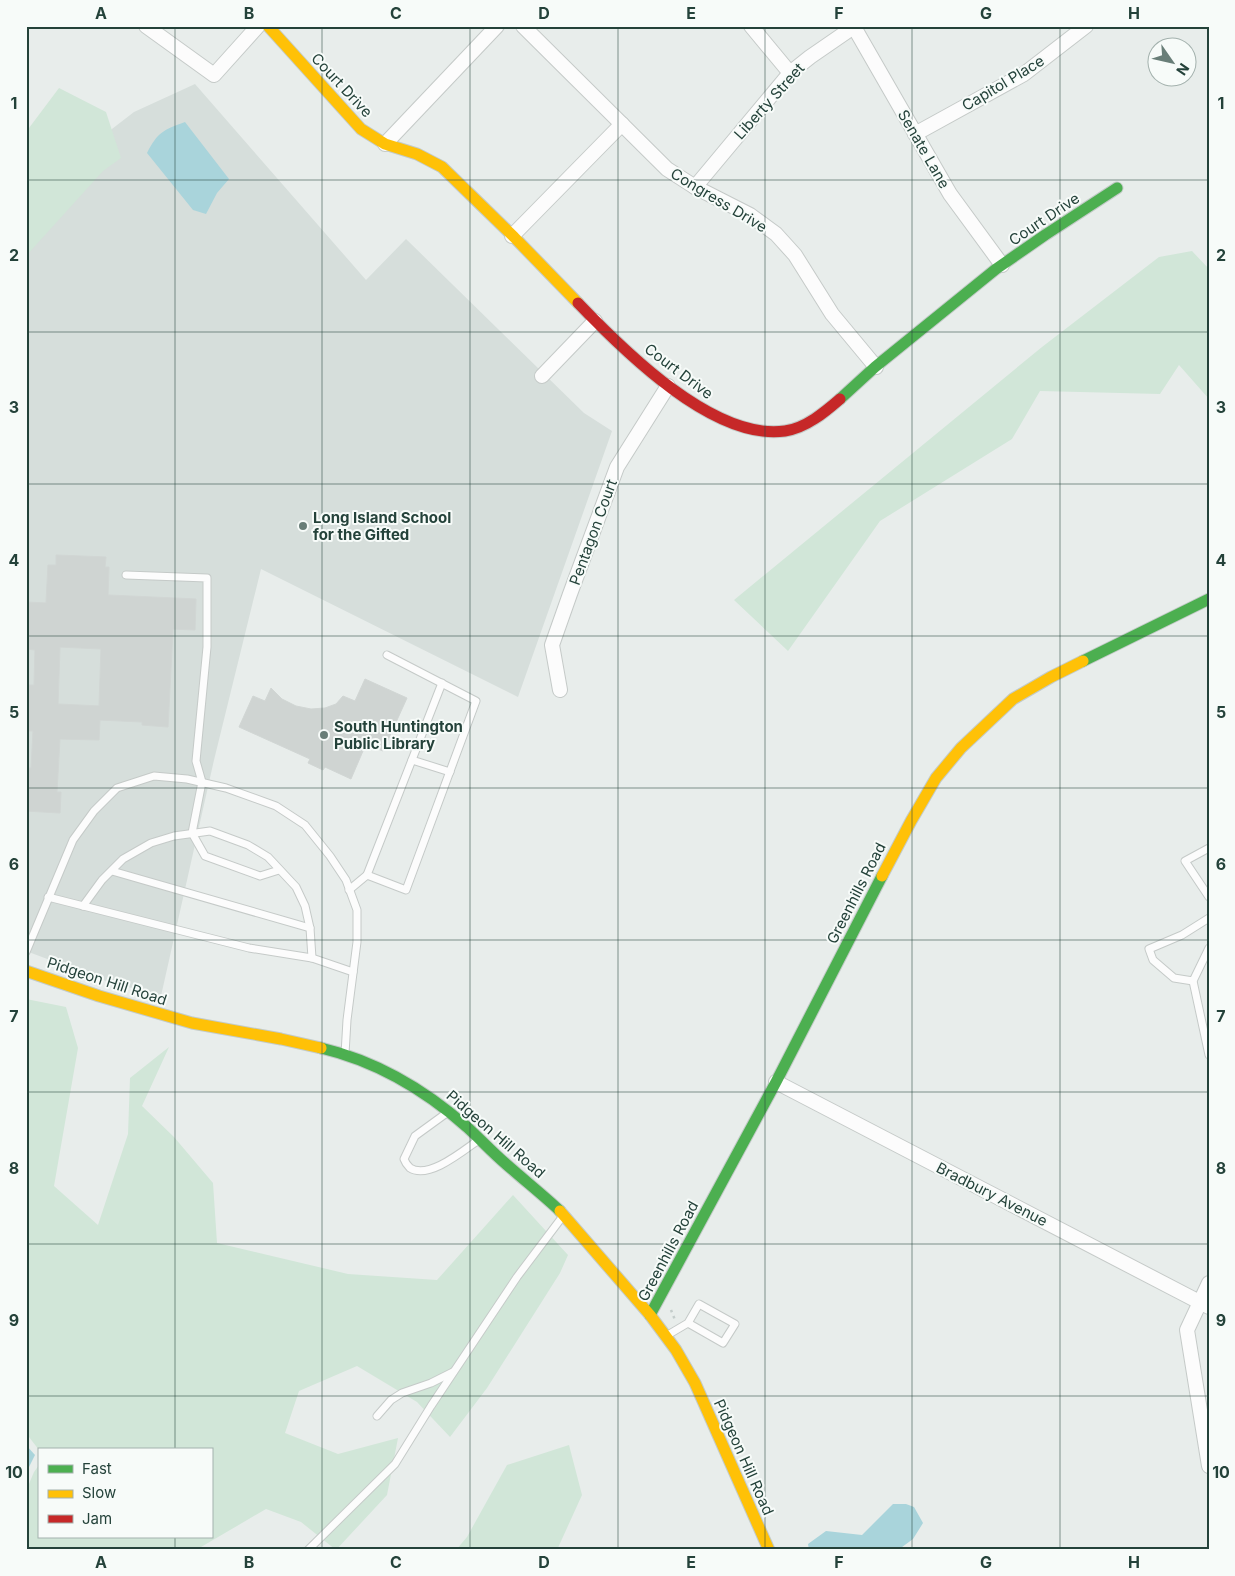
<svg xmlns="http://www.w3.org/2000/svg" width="1235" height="1576" viewBox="0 0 1235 1576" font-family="Inter,sans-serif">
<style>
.built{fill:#d6dedb}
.green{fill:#d1e6d8}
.water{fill:#a9d4db}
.building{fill:#cfd4d2;stroke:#d1d6d4;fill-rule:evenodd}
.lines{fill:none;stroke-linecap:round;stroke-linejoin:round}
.lane-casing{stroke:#c5cac8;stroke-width:9}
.street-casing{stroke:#c5cac8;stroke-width:16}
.fast-casing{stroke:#c3cbc8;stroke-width:13}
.slow-casing{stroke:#c3cbc8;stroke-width:13}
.jam-casing{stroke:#c3cbc8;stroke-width:13}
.path{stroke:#c3ccca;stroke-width:2.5;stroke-dasharray:2.5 4;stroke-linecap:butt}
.lane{stroke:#fcfcfc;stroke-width:7}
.street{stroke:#fcfcfc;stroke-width:14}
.fast{stroke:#4caf50;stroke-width:11}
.slow{stroke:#ffc107;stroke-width:11}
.jam{stroke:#c62828;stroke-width:11}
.grid{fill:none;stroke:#24423a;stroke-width:1;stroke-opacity:0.55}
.poi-dot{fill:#697e78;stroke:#f7fbf9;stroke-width:2}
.labels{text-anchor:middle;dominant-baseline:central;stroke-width:4;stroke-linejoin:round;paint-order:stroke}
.street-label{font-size:15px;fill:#24423a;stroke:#f7fbf9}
.poi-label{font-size:15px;font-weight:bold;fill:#24423a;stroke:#f7fbf9;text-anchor:start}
.neatline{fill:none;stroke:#24423a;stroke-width:2}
.grid-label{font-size:16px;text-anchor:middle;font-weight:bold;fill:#24423a}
</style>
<rect width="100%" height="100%" fill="#e8edeb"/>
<polygon class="built" points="195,84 366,280 406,239 584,413 612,431 518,697 261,569 214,760 161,996 106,981 26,951 26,205 47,179 134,112"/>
<g class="green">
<polygon points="59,88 106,112 121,158 103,171 26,256 26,132"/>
<polygon points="1192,251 1209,269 1209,399 1179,365 1160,394 1040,391 1012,439 880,521 788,651 734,600 1042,347 1159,257"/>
<polygon points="26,999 66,1007 78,1048 54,1186 98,1225 128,1134 130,1078 169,1047 142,1106 174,1137 213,1183 217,1243 348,1274 437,1280 513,1195 568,1255 560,1273 487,1388 450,1437 417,1402 357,1366 299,1391 285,1433 338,1454 398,1438 387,1495 336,1550 301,1522 266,1509 201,1547 200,1550 26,1550 26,1491 34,1472 39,1465 39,1537 211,1537 211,1450 39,1450 29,1437 26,1437"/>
<polygon points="569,1445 582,1495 557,1550 456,1550 467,1537 507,1465"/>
</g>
<g class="water">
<path d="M185 122 229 179 217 193 206 214 193 210 147 153C158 132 163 130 185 122Z"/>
<polygon points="26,1445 35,1455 26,1473"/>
<polygon points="893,1504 906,1504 914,1507 923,1523 913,1539 898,1550 809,1550 808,1544 826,1531 862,1535"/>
</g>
<g class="building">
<path d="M56 555 106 557 105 567H109L108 595 196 599 195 630 173 629 168 727 142 725V722L100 720 99 740 60 739 57 792H61L60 813 26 811V768H31L33 731H26V685H34L35 650 26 649V602L46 603 48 565H56ZM60 647 101 649 99 706 58 704Z"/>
<polygon points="365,679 407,698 383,751 366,744 351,779 325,767 323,770 308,763 310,759 239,727 253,696 265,701 271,688 282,699 296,706 311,709 325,708 336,704 343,696 355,701"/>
</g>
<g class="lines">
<defs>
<g id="lane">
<polyline points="126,575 207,578 207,647 196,761 202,782 192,833 205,856 260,876 279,870"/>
<polyline points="412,760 450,772"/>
<polyline points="1209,848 1185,861 1209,897"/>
<polyline points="112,871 310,928"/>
<polyline points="367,875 442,683"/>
<polyline points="349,890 367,875 406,890 476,701 387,655"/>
<polyline points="48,897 249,948 312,958 353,972"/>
<polyline points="83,906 102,880 123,859 151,843 174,836 210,831 248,845 268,857 296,887 305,906 310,928 312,958"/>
<polyline points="1209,948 1193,981 1209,1055"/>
<polyline points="26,952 73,840 94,811 117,788 154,776 187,779 226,788 276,806 305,825 330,856 346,880 357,910 357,942 347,1020 345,1054"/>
<polyline points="1193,981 1174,978 1153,960 1149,949 1182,935 1209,918"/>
<path d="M448 1112 415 1136 404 1159C405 1162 408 1166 410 1168 429 1180 464 1150 480 1139"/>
<polyline points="666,1336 688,1323 699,1304 735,1324 723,1343 688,1323"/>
<polyline points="377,1416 391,1400 402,1393 431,1383 453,1372"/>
<polyline points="308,1550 395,1464 431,1406 517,1277 563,1216"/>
</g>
<g id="street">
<polyline points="146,26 214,75 258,26"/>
<polyline points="523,26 667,169 695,187 750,215 776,234 795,255 832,314 876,367"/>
<polyline points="751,26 790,73"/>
<polyline points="854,27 950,194 1002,265"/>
<polyline points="915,134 1024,74 1086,26"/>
<polyline points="385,144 497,26"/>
<polyline points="695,187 790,73 810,57 855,26"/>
<polyline points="512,236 622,124"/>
<polyline points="542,376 595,321"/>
<polyline points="560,690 552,645 570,594 617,467 668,386"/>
<polyline points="776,1082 1209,1307"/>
<polyline points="1209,1283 1187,1330 1209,1466"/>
</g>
<g id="fast">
<polyline points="840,399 875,367 996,269 1045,235 1117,188"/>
<polyline points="1083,661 1209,599"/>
<path d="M321 1048C376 1061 425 1090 467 1127 480 1139 492 1152 506 1164 524 1180 543 1195 560 1211"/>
<polyline points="650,1315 776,1082 882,876"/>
</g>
<g id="slow">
<polyline points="268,26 361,129 385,144 417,154 442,167 514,237 578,303"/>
<polyline points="882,876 911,821 936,778 961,748 1013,699 1051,677 1083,661"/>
<polyline points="26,971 99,996 192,1023 281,1039 321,1048"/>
<polyline points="560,1211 650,1315 676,1350 695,1383 769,1550"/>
</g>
<path id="jam" d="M578 303C624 351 714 441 785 431 806 428 825 412 840 399"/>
</defs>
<use href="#lane" class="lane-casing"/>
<use href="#street" class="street-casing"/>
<use href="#fast" class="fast-casing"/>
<use href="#slow" class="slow-casing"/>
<use href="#jam" class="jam-casing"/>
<polyline class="path" points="671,1310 675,1320"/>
<use href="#lane" class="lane"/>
<use href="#street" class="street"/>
<use href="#fast" class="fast"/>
<use href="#slow" class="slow"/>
<use href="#jam" class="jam"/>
</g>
<path class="grid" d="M175 26V1450M322 26V1550M470 26V1550M618 26V1550M765 26V1550M912 26V1550M1060 26V1550M26 180H1209M26 332H1209M26 484H1209M26 636H1209M26 788H1209M26 940H1209M26 1092H1209M26 1244H1209M26 1396H1209M175 1537V1550"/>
<g class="poi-dot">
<circle cx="303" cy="526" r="5"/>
<circle cx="324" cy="735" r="5"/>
</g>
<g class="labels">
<g class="street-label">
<text transform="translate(1003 83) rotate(-31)">Capitol Place</text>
<text transform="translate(342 85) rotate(47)">Court Drive</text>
<text transform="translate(769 101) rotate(-48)">Liberty Street</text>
<text transform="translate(924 149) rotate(60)">Senate Lane</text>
<text transform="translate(719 200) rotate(31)">Congress Drive</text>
<text transform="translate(1044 219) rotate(-34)">Court Drive</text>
<text transform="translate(679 371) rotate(37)">Court Drive</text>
<text transform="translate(593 532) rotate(-70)">Pentagon Court</text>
<text transform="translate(856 893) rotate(-63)">Greenhills Road</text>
<text transform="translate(107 981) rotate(18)">Pidgeon Hill Road</text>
<text transform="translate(496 1134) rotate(41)">Pidgeon Hill Road</text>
<text transform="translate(992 1194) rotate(27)">Bradbury Avenue</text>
<text transform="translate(668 1251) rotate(-62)">Greenhills Road</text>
<text transform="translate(744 1457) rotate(66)">Pidgeon Hill Road</text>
</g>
<g class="poi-label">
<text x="313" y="517">Long Island School<tspan x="313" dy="17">for the Gifted</tspan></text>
<text x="334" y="726">South Huntington<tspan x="334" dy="17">Public Library</tspan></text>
</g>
</g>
<rect width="1235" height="1576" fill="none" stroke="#f7fbf9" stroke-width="55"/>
<rect x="38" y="1448" width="175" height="90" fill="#f7fbf9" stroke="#a3b1ad"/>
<rect x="48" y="1465" width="25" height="8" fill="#4caf50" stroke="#a3b1ad"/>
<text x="82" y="1474" font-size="15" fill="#24423a">Fast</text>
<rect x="48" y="1490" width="25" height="8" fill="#ffc107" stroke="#a3b1ad"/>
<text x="82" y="1498" font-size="15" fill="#24423a">Slow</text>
<rect x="48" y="1515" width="25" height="8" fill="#c62828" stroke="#a3b1ad"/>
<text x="82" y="1524" font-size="15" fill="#24423a">Jam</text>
<g transform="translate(1172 62) rotate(124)"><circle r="24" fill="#f7fbf9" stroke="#a3b1ad"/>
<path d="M0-4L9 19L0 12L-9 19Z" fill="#697e78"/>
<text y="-8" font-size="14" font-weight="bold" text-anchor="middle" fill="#24423a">N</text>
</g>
<rect x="28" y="28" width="1180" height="1520" class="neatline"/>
<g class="grid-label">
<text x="101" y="19">A</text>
<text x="249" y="19">B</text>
<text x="396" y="19">C</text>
<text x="544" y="19">D</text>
<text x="691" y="19">E</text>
<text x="839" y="19">F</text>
<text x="986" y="19">G</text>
<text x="1134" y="19">H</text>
<text x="14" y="109">1</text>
<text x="1221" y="109">1</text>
<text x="14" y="261">2</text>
<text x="1221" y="261">2</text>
<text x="14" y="413">3</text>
<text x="1221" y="413">3</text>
<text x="14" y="566">4</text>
<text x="1221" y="566">4</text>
<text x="14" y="718">5</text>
<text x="1221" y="718">5</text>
<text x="14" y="870">6</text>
<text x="1221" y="870">6</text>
<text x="14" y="1022">7</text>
<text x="1221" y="1022">7</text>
<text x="14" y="1174">8</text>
<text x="1221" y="1174">8</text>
<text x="14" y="1326">9</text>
<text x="1221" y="1326">9</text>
<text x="14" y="1478">10</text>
<text x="1221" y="1478">10</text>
<text x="101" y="1568">A</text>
<text x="249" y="1568">B</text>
<text x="396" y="1568">C</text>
<text x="544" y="1568">D</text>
<text x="691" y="1568">E</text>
<text x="839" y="1568">F</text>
<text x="986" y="1568">G</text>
<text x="1134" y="1568">H</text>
</g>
</svg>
